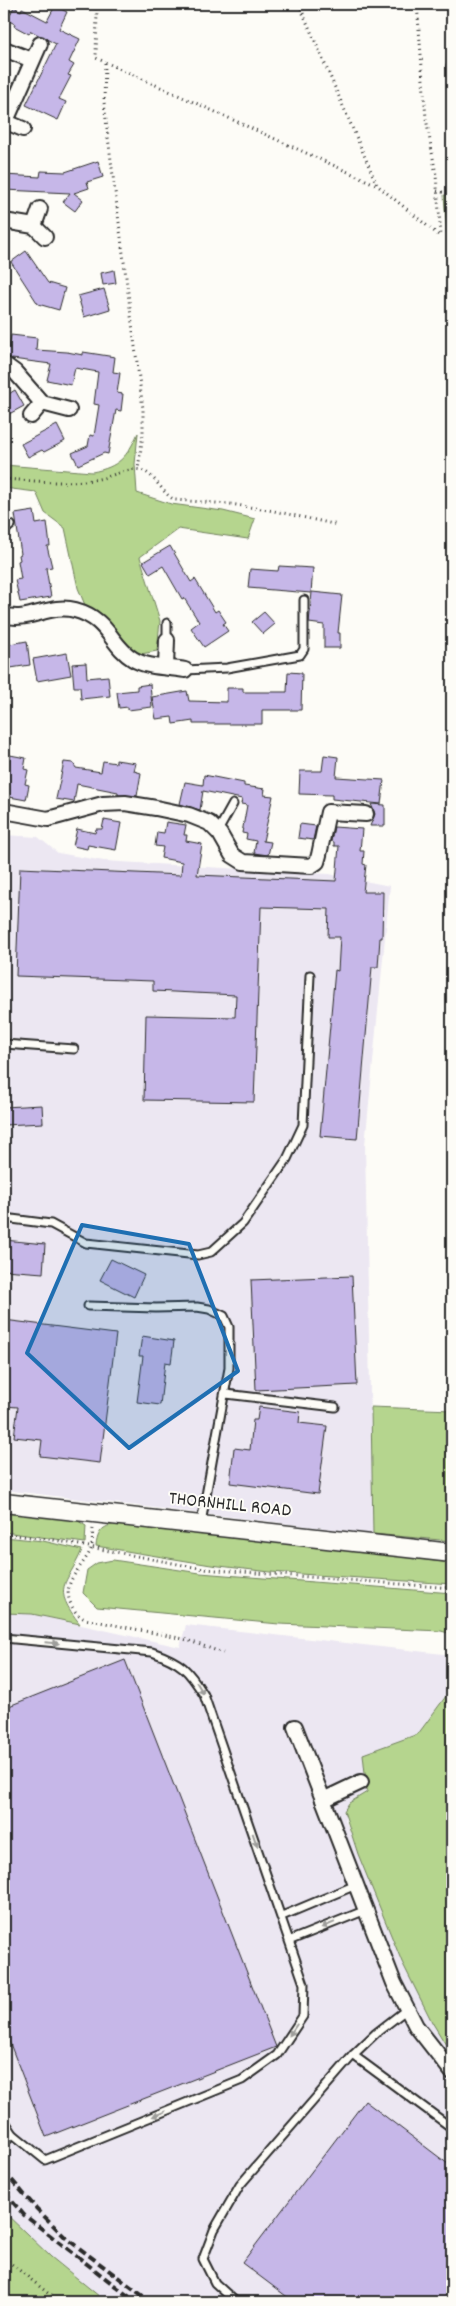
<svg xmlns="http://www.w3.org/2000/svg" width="456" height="2306" viewBox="0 0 456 2306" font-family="Dekko,sans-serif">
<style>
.built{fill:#ece7f2}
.green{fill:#b5d58e;stroke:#70805c}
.building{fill:#c6b7e8;stroke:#2b2b2b}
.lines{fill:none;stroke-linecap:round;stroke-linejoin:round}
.service-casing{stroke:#2b2b2b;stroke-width:11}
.minor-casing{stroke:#2b2b2b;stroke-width:18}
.tertiary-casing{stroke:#2b2b2b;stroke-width:21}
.path{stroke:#2b2b2b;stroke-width:3;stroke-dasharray:1 4;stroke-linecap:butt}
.service{stroke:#fdfcf7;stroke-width:7}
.minor{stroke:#fdfcf7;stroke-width:14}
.tertiary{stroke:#fdfcf7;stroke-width:18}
.rail{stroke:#2b2b2b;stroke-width:4;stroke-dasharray:8 4;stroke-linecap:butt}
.oneway{fill:#9e9e9b}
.marked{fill:#1f6fb2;fill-opacity:0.2;stroke:#1f6fb2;stroke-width:4;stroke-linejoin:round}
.labels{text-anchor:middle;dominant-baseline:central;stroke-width:4;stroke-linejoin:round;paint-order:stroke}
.street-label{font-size:19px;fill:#2b2b2b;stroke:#fdfcf7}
</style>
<rect width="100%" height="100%" fill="#fdfcf7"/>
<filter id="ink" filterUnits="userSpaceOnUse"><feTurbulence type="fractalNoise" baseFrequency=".02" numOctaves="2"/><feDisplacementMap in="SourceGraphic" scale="10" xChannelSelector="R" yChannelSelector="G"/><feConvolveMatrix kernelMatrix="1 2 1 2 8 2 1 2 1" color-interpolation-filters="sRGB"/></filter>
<g filter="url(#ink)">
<g class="built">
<polygon points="4,835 38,837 58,853 104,861 329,874 390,886 365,1145 373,1534 4,1490"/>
<polygon points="4,1613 32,1614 180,1647 186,1625 452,1655 452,1688 418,1734 364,1754 367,1792 349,1803 345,1819 402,1962 446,2045 452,2051 452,2302 104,2302 105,2301 51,2257 4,2212"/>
</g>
<g class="green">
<polygon points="444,195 452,197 452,232 447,233"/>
<path d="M138 433 135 464 137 493 171 504 223 511 255 519 248 539 178 529 140 557 160 621 157 651 141 654 130 649 87 610 78 588 65 528 45 513 36 492 4 488V465L92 472C119 467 127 457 138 433Z"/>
<polygon points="371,1407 452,1410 452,1541 373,1534"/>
<polygon points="4,1511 75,1519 86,1526 85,1543 4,1532"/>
<path d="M124 1523 452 1563V1584L270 1572 211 1565 96 1546C98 1527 106 1525 124 1523Z"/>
<path d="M4 1537 43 1541 82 1550C67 1586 50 1586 80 1624L32 1614 4 1613Z"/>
<polygon points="113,1560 200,1573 452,1593 452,1634 441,1631 279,1624 97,1607 83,1593 87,1570 97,1563"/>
<polygon points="452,1688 452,2051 446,2045 432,2022 402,1962 358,1854 344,1811 349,1803 367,1792 363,1754 418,1734"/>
<polygon points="4,2212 51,2257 105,2301 104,2302 4,2302"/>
</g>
<g class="building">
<polygon points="55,6 67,12 59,29 80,39 69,62 74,65 68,75 71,76 59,99 66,102 58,120 26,105 56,44 31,31 29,34 14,26 15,24 7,20 14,7 21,11 22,8 47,21"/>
<polygon points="98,161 103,177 87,182 89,188 74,193 83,200 75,211 63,202 70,193 4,190 4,175 40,177 41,171 65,172"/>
<polygon points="26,251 48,283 65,288 59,310 38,304 11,262"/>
<polygon points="114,270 116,283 103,285 101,273"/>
<polygon points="104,289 110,309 84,317 78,296"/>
<polygon points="11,335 37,338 36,350 67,352 83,355 83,352 115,357 113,372 120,373 117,393 123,394 121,411 116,410 108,454 104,453 78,465 72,453 88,446 90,435 94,436 99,405 94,404 98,372 75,368 71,385 47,380 51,364 12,359 4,355 4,348 9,348"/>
<polygon points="15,390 24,406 9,414 4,405 4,397"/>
<polygon points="57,425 65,441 44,452 42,450 28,457 21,444"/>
<polygon points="34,511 36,524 47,522 50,546 47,546 52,567 46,568 51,597 20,602 15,580 21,579 18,561 20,560 19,555 21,554 15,514"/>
<polygon points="170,546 191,582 195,579 215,612 218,610 226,622 223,624 228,631 204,647 191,628 199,622 184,598 182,599 163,566 150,574 143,562"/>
<polygon points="279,566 313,568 311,593 248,588 250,569 278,571"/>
<polygon points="312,592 342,595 338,633 340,633 340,648 324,648 324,625 309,623"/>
<polygon points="264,612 275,624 263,634 252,622"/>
<polygon points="27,641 30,665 4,669 4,645"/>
<polygon points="67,653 71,675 37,681 33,659"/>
<polygon points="86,663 87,678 108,676 110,696 81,699 80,687 74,687 72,664"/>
<polygon points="288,672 302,673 301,710 262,710 262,724 193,724 193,721 173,724 172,717 156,719 152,697 187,691 189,701 227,702 227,688 243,688 243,692 287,692"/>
<polygon points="150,684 152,707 128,710 128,707 119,708 117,692 137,690 137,686"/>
<polygon points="10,755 26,758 24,769 28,770 25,784 29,785 26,800 4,796"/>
<polygon points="324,755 338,757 336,777 384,780 381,804 332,799 332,795 299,794 300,771 322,771"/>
<polygon points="116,760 136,763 134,771 141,773 137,796 118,795 118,792 77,784 74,802 56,799 64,762 73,763 76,768 101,772 103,761 116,763"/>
<polygon points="204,775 244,783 244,786 265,789 264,795 273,796 263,841 271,842 268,855 254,853 256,841 246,839 247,834 242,833 247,805 241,804 242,799 203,791 200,810 180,804 185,782 203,785"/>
<polygon points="371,804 385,805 385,826 370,826 375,814"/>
<polygon points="104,820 121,823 116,850 88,845 87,849 73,846 77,829 95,833 96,829 102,829"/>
<polygon points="166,822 186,825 184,835 187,835 186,841 202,844 197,875 336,881 339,846 334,846 334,842 331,841 334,827 362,829 360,851 364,851 363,864 366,865 363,892 383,892 382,938 380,938 378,967 372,967 357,1139 320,1136 335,970 338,971 340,937 328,937 329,909 261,907 254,1102 144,1100 146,1015 235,1017 236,995 153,991 153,981 16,976 20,868 181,875 182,862 161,858 163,847 155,846 157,832 164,833"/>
<polygon points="300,824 316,826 313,840 298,838"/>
<polygon points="42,1105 43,1123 4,1125 4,1107"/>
<polygon points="4,1240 45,1244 43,1273 4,1270"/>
<polygon points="111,1259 144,1275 134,1297 100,1280"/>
<polygon points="352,1276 357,1385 256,1390 251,1280"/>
<polygon points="4,1320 116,1334 100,1463 40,1456 42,1440 14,1437 18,1407 4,1406"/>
<polygon points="142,1336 174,1341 171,1363 165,1362 160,1405 137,1402 143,1356 139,1356"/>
<polygon points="259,1407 300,1412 299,1423 327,1426 318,1494 230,1483 234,1448 250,1450 253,1420 257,1420"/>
<polygon points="125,1660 276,2047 46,2137 4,2028 4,1708"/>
<polygon points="365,2101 452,2167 452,2302 294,2302 242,2263"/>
</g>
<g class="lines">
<defs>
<g id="service">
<polyline points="451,66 452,66"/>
<polyline points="4,531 11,525"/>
<polyline points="167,623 167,640"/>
<polyline points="185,670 227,668 300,655 304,649 304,600"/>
<polyline points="218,831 233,804"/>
<polyline points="4,1044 74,1049"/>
<polyline points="4,1218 51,1224 86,1243 198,1255 211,1252 243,1223 287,1159 303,1125 310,975"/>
<polyline points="88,1306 156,1308 197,1307 209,1309 224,1316 229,1327 229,1368 201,1523"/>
<polyline points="226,1394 335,1407"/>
<path d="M4 1638 152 1652C181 1662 188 1669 204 1695L304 1984 303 2016 277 2055 242 2080 45 2160 13 2134 4 2120"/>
<polyline points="282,1916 356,1885"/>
<polyline points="291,1940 366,1910"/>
<polyline points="353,2055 452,2128"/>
<polyline points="4,2142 13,2134"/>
<polyline points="236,2302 215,2283 203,2259 214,2230 240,2185 353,2055 376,2033 407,2009"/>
</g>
<g id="minor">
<polyline points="4,49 32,60"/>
<polyline points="4,121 23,129"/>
<polyline points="6,121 40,44"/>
<polyline points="4,221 34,226 45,237"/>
<polyline points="34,226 40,209"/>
<polyline points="4,364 15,372 42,403 31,416"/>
<polyline points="42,403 69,410"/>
<path d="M4 615C28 623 50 603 75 610 109 619 110 645 133 659 148 668 169 667 185 670"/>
<polyline points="166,667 167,640"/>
<polyline points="4,811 48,819 103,804 125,803 156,808 189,815 209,823 220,834 232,855 243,862 311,866 317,862 319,855 328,812 366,814"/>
<polyline points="295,1727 394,1983 416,2026 452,2072"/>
<polyline points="323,1800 361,1782"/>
</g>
<polyline id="tertiary" points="4,1503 452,1553"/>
</defs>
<use href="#service" class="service-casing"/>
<use href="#minor" class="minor-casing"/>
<use href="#tertiary" class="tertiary-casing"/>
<g class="path">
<polyline points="94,4 97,11 96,58 377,185"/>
<polyline points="299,4 377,185 441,237"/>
<polyline points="417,4 426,118 436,175 441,236"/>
<polyline points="105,63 104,102 108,137 143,409 143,434 138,469"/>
<polyline points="437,191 452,194"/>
<path d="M4 479C36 481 72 485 103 478 114 475 131 467 141 470 155 474 162 494 175 500L230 504 274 511 338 525"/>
<path d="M93 1529C92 1535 93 1543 91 1549 83 1568 62 1580 70 1602 73 1610 78 1616 85 1619L184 1639 223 1653"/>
<polyline points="4,1534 48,1539 204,1569 452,1588"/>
<polyline points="4,2258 59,2302"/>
</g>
<use href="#service" class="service"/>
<use href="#minor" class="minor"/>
<use href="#tertiary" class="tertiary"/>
<g class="rail">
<polyline points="4,2171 36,2208 67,2239 151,2302"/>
<polyline points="4,2192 24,2215 136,2302"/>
</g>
</g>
<defs><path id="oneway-solid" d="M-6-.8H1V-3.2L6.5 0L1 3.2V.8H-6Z" transform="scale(1.25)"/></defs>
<g class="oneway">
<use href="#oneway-solid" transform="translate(52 1643) rotate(5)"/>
<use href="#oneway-solid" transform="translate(200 1688) rotate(59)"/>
<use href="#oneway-solid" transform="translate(255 1840) rotate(71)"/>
<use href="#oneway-solid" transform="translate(328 1925) rotate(158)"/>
<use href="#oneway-solid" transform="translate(293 2030) rotate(124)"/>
<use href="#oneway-solid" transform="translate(159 2114) rotate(158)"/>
</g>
</g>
<path class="marked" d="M82 1225 189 1244 238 1371 129 1448 27 1353Z"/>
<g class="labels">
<g class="street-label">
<text transform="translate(230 1506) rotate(6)">THORNHILL ROAD</text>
</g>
</g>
<rect width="456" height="2306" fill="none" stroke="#fdfcf7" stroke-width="20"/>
<rect x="10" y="10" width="436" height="2286" fill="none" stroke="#2b2b2b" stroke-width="2" filter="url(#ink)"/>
</svg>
